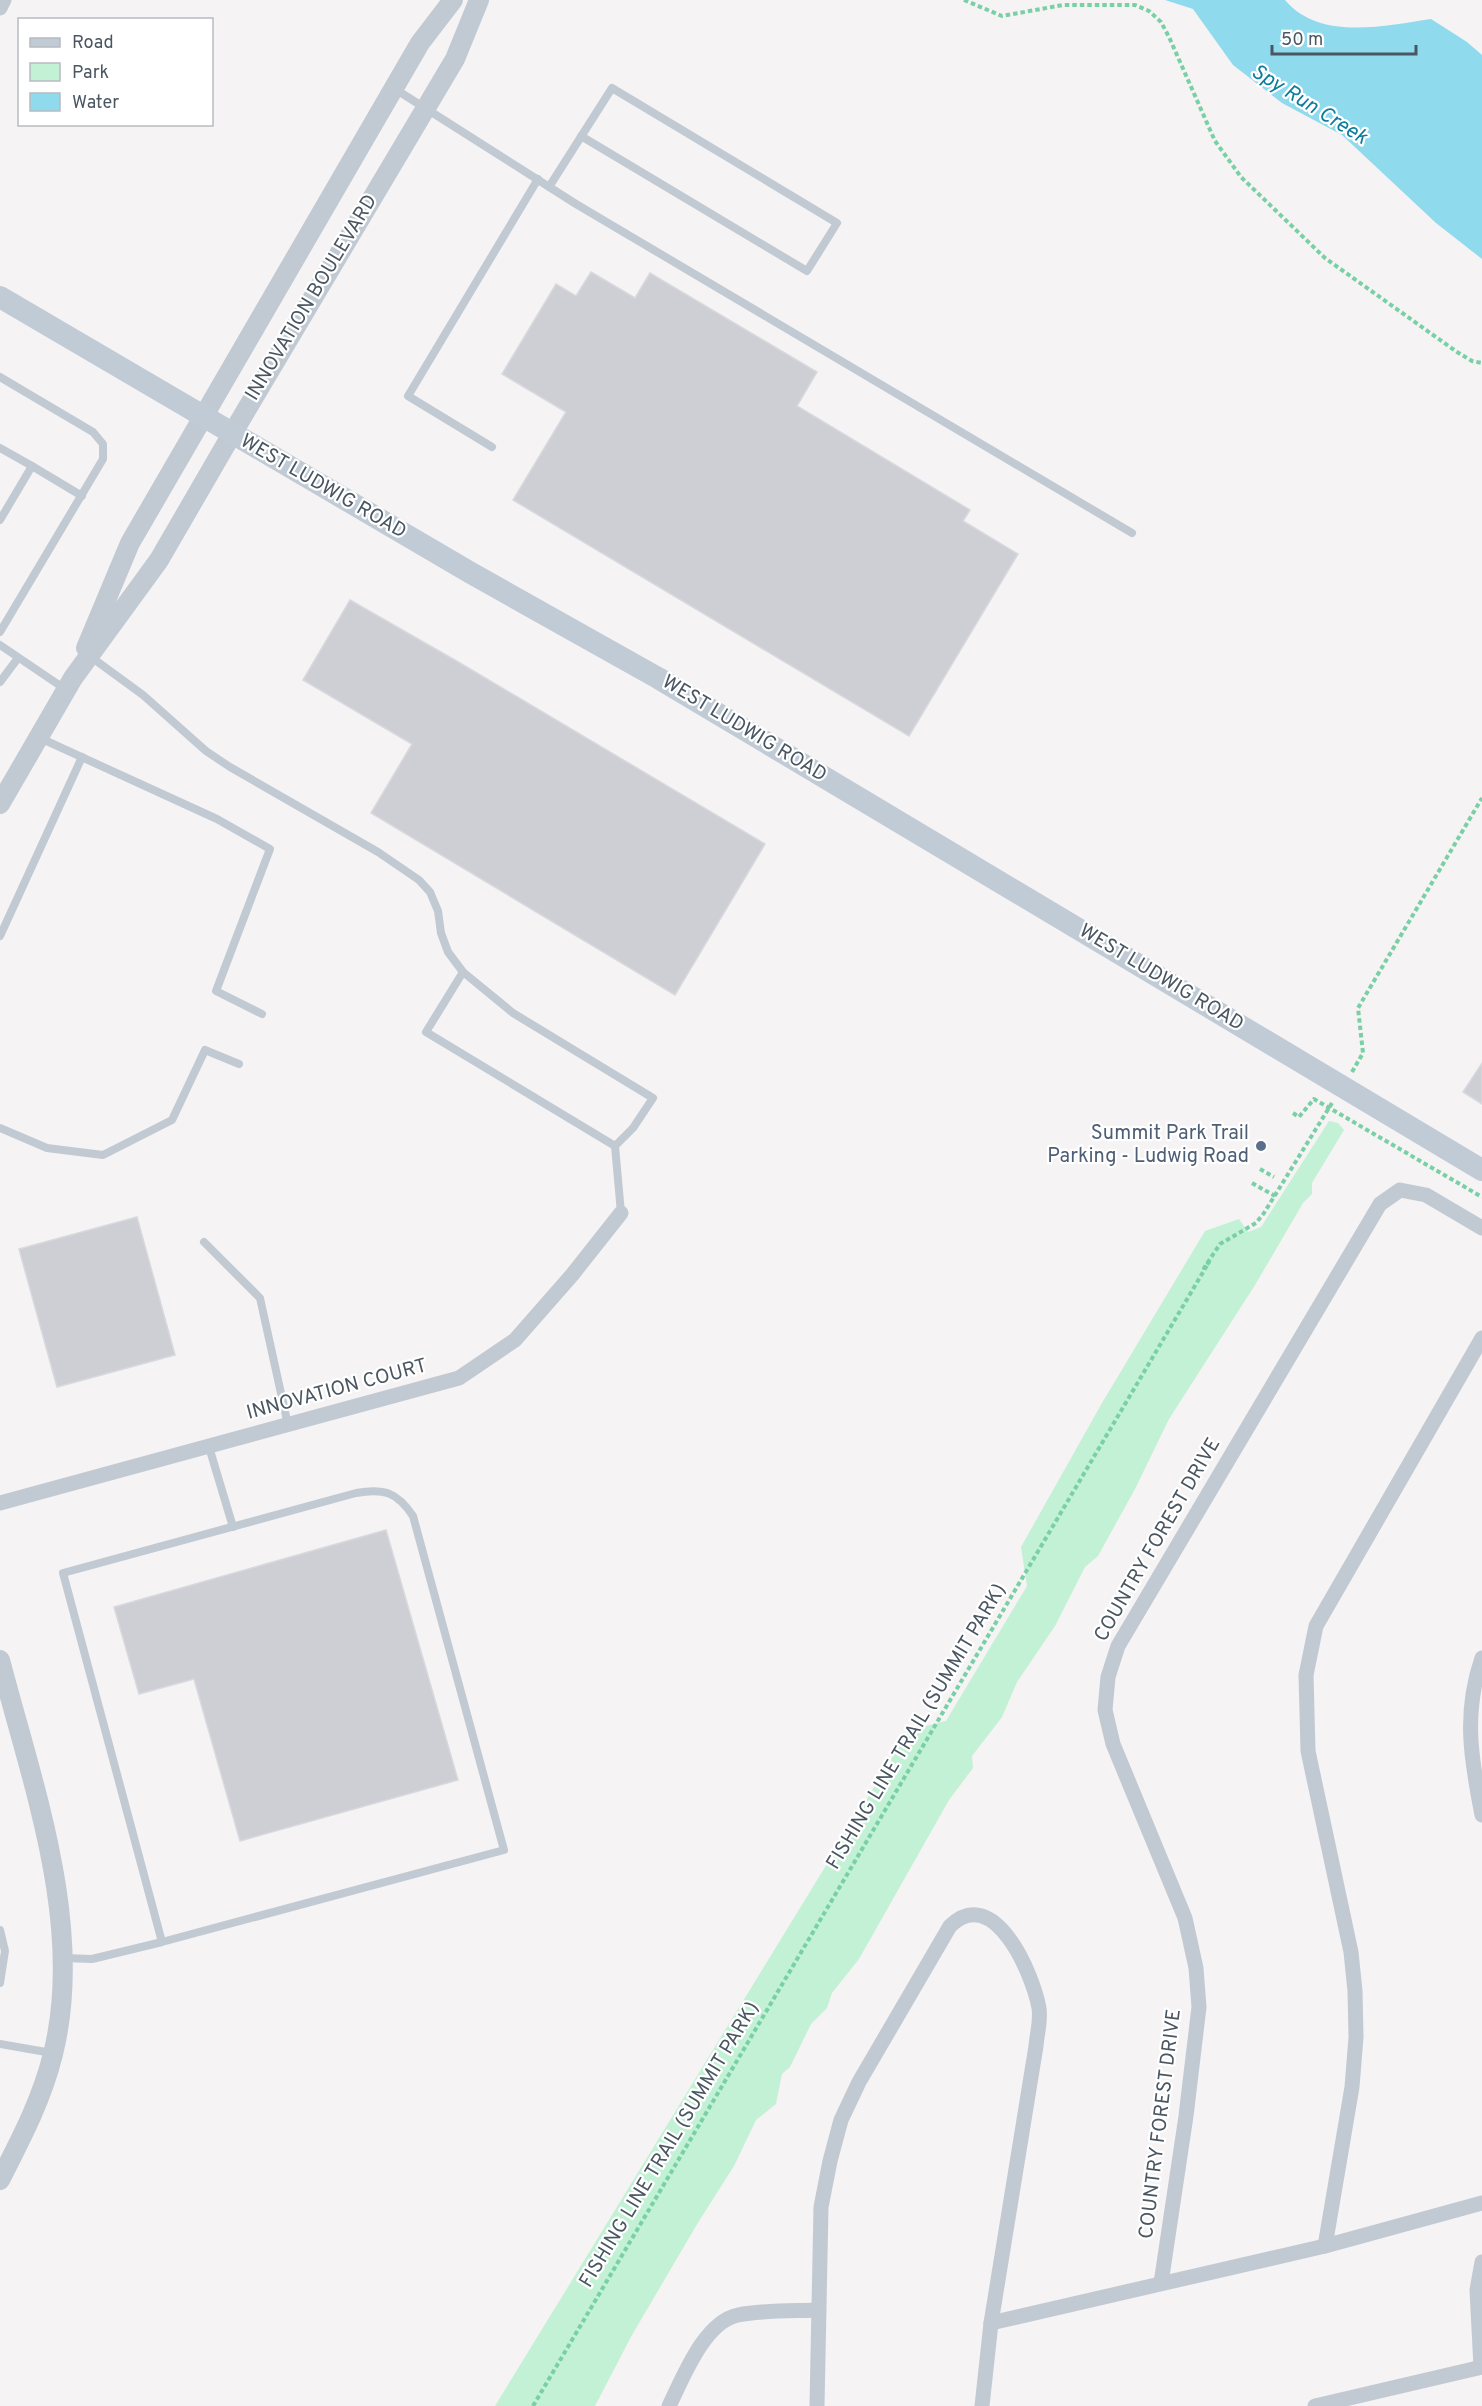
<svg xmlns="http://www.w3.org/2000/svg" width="1482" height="2406" viewBox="0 0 1482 2406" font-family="Overpass,sans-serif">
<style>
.green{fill:#c3f1d5}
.water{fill:#90daee}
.building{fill:#cdcfd5;stroke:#d7d9de;stroke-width:1.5}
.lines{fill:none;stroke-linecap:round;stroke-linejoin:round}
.path{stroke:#7ad0a6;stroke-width:4;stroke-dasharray:4.5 3;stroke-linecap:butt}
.service{stroke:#c1cad2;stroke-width:8}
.minor{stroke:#c1cad2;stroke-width:15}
.tertiary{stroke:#c1cad2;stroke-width:20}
.secondary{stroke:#c1cbd6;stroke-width:22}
.service-dot{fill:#5c6f8a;stroke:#fff;stroke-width:2}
.labels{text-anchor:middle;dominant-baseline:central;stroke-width:4.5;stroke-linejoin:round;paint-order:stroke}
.street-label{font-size:20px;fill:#4a5661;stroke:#fff}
.service-label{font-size:20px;fill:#4e5e75;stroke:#fff;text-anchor:end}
.water-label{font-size:21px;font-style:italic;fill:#0c7c9b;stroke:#fff}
</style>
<rect width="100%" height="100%" fill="#f5f3f3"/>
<polygon class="green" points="1329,1121 1338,1123 1344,1130 1312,1183 1312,1194 1303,1203 1255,1285 1169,1419 1135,1489 1098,1556 1085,1567 1055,1626 1017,1682 1002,1717 972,1756 973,1768 949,1800 859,1959 832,1993 827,2008 811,2024 790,2067 782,2074 776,2104 756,2120 734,2166 699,2221 632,2335 595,2406 495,2406 909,1730 946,1721 1027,1586 1021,1547 1102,1403 1205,1231 1239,1219 1248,1232 1261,1227"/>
<path class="water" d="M1165 0H1285C1319 41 1384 26 1431 19L1467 42 1482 55V259L1436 223 1342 135 1282 103 1233 65 1193 9Z"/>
<g class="building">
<polygon points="591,272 635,298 650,273 817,372 797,406 970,510 963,521 1018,554 909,736 513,500 566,412 502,374 556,284 576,296"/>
<polygon points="350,600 460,663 765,844 675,995 371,813 412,744 303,680"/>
<polygon points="1482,1063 1482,1104 1463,1092"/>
<polygon points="137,1217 175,1355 57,1387 19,1249"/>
<polygon points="386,1530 458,1780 240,1841 194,1679 139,1694 114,1607"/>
</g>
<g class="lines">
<g class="path">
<polyline points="964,0 1002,16 1063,5 1135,5 1149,11 1161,22 1169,37 1215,141 1241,177 1325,258 1457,352 1472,361 1482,363"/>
<polyline points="1352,1072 1363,1053 1358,1008 1482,798"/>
<polyline points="1293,1113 1299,1117 1314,1099 1482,1197"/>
<polyline points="1260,1169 1274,1177"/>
<polyline points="1252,1183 1275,1196"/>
<polyline points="533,2406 1209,1262 1204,1268 1220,1244 1256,1223 1264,1213 1332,1103"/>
</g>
<g class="service">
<polyline points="395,89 576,204 1132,533"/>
<polyline points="549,187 612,88 837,223 807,271 581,136"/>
<polyline points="0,377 93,432 103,444 103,459 0,632"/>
<polyline points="492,447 408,396 538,179"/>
<polyline points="0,448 32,466 0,520"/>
<polyline points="32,466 82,496"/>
<polyline points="0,645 65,689"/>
<polyline points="91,657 143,695 206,751 230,767 378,852 419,880 430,892 438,911 441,933 448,952 463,972 513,1013 653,1098 633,1128 615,1146"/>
<polyline points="0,682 18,658"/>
<polyline points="40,738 217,819 270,849 216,991 262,1014"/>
<polyline points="0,936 82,757"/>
<polyline points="463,972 426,1032 615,1146 621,1213"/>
<polyline points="0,1128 47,1148 103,1155 172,1120 205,1050 239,1064"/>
<polyline points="204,1242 260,1298 288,1425"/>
<polyline points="209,1447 233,1527"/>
<polyline points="0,1930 5,1951 0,1983"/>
<path d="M63 1958 92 1959 162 1942 504 1850 413 1516C397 1492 384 1488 356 1493L63 1573 162 1942"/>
<polyline points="0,2044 52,2053"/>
</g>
<g class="minor">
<polyline points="0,8 4,0"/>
<polyline points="0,1503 459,1378 515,1340 572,1275 621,1213"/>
<path d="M1482 1658C1463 1713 1471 1759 1482 1815"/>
<polyline points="1325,2246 1352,2087 1356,2037 1355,1991 1351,1952 1308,1751 1306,1675 1316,1626 1482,1338"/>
<polyline points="1161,2283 1186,2116 1199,2007 1196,1968 1185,1918 1113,1744 1105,1710 1108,1677 1118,1646 1380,1204 1400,1190 1426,1195 1482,1228"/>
<polyline points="991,2323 1325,2246 1482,2203"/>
<polyline points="1481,2367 1477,2290 1482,2262"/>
<path d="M669 2406C683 2378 704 2322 738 2315 763 2310 792 2311 818 2310"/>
<path d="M817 2406 821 2207 830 2161 841 2120 859 2082 950 1926C994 1883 1033 1974 1039 2008 1041 2020 1037 2034 1036 2046L991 2323 982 2406"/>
<polyline points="1315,2406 1482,2367"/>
</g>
<g class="tertiary">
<polyline points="86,648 130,543 420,43 453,0"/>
<polyline points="0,804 73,678 159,560 232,434 455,59 479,0"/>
<path d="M0 1660C32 1783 85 1926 53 2054 42 2099 21 2139 0 2180"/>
</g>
<polyline class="secondary" points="0,297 471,573 658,678 1482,1170"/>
</g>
<circle class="service-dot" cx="1261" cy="1146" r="6"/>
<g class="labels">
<g class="street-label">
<text transform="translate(312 298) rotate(-59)">INNOVATION BOULEVARD</text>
<text transform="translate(323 487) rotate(30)">WEST LUDWIG ROAD</text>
<text transform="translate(744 729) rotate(31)">WEST LUDWIG ROAD</text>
<text transform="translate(1161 978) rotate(31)">WEST LUDWIG ROAD</text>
<text transform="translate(337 1390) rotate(-15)">INNOVATION COURT</text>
<text transform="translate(1158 1540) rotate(-60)">COUNTRY FOREST DRIVE</text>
<text transform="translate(917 1727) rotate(-59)">FISHING LINE TRAIL (SUMMIT PARK)</text>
<text transform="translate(1161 2124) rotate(-83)">COUNTRY FOREST DRIVE</text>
<text transform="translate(670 2145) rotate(-59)">FISHING LINE TRAIL (SUMMIT PARK)</text>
</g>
<g class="service-label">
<text x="1249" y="1134">Summit Park Trail<tspan x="1249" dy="23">Parking - Ludwig Road</tspan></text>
</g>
<g class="water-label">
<text transform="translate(1309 105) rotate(32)">Spy Run Creek</text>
</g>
</g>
<rect x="18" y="18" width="195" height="108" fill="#ffffff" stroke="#b7bbc0" stroke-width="1.5"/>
<rect x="30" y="38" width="30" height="9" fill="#c1cbd6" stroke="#b7bbc0" stroke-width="1.5"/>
<text x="72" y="48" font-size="18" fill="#4a5661">Road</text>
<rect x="30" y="63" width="30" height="18" fill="#c3f1d5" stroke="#b7bbc0" stroke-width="1.5"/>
<text x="72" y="78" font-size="18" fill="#4a5661">Park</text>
<rect x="30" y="93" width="30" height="18" fill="#90daee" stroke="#b7bbc0" stroke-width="1.5"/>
<text x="72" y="108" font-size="18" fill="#4a5661">Water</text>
<path d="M1272 45v9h144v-9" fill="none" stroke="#4a5661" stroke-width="3"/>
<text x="1281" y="45" font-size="18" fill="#4a5661" stroke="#ffffff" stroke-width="4.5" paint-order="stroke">50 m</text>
</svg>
